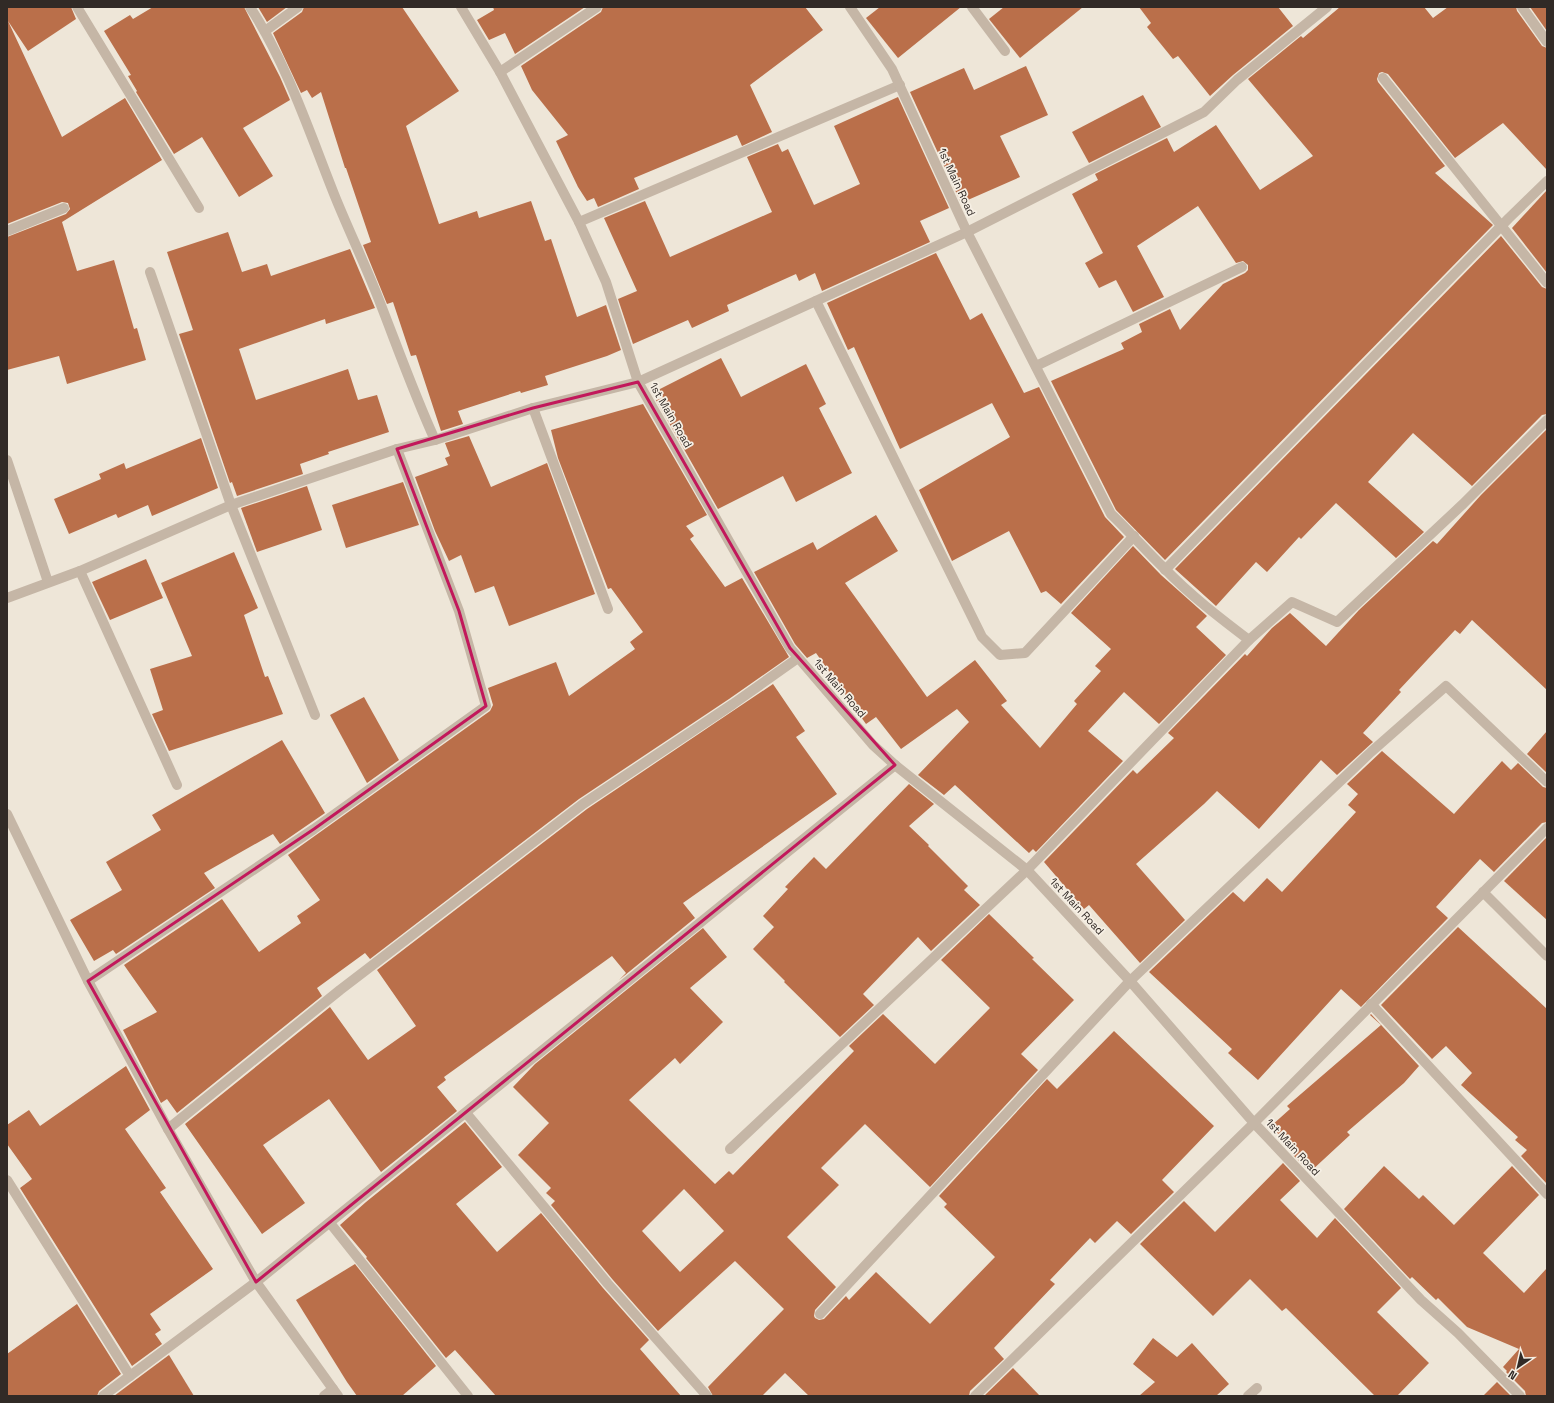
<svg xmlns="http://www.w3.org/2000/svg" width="1554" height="1403" viewBox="0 0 1554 1403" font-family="'Space Grotesk',sans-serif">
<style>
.building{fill:#ba6f4a;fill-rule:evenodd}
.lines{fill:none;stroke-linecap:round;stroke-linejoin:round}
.minor{stroke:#c5b6a6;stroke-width:10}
.marked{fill:none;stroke:#c2185b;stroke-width:3;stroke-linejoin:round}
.labels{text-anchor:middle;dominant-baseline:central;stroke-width:3.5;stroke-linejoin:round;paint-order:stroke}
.street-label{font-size:11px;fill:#312a26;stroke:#f6efe4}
</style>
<rect width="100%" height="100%" fill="#eee6d8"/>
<g class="building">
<polygon points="7,7 71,7 76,19 28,51 8,21 62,137 125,98 162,160 62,222 77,271 114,260 134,329 137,328 146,360 67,384 59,356 7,370 7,237 66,214 70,209 68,203 62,202 7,224"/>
<polygon points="153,7 244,7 280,77 290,100 243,128 273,176 239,197 202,137 174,154 136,92 137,91 128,76 131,75 104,31 130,15 133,19"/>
<polygon points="258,7 287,7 267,22"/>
<polygon points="304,7 402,7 459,91 406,126 439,224 477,211 479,218 531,201 545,241 551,239 577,317 606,305 621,350 607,356 545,376 548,385 521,393 520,391 458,411 463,424 441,431 416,355 411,356 393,302 387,304 363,245 371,242 346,168 345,168 321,92 312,98 307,90 301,93 273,33 302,12"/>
<polygon points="493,7 585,7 515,54 505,33 489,40 477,20 494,10"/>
<polygon points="603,7 805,7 823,30 750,85 772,132 742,146 737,135 634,178 639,189 598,207 594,198 587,201 578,187 556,141 568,135 532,90 521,66 601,12"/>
<polygon points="880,7 961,7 898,58 866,18"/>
<polygon points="1004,7 1083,7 1020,58 989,19"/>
<polygon points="1139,7 1278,7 1293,26 1233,75 1210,96 1178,56 1173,59 1147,27 1151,23"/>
<polygon points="1340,7 1424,7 1433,18 1448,7 1516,7 1517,11 1542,46 1547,48 1547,170 1503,123 1455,158 1388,74 1382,72 1379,73 1377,79 1378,82 1445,166 1435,173 1493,225 1165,560 1116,510 1051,381 1124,349 1121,343 1142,332 1139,324 1170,309 1180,330 1223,284 1245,273 1248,270 1248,265 1243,261 1236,263 1198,206 1137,246 1164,297 1133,312 1116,280 1099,288 1085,263 1103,253 1072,194 1098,180 1095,174 1167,138 1174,152 1216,125 1260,190 1313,156 1248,79 1301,36 1303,38"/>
<polygon points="1530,7 1547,7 1547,31"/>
<polygon points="1026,66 1048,115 1000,136 1020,177 961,203 910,92 964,68 974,90"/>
<polygon points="1143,95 1161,127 1089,163 1072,132"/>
<polygon points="898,97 949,208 920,221 930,242 822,291 815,273 799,281 796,274 727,305 729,311 692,328 688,320 633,344 618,299 637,291 604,218 645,201 670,257 772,212 747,157 778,144 782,152 788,149 814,205 860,184 834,126"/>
<polygon points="1547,190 1547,273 1512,228"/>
<polygon points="228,232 242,272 267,264 271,276 350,249 375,308 326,324 325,319 239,349 256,400 348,369 358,400 377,395 389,432 328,452 329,454 300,464 303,474 237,496 232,482 230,483 179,334 193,330 167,252"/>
<polygon points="1501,236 1542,287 1547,289 1547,414 1542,415 1472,486 1413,433 1368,482 1424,532 1396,558 1336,503 1301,539 1299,537 1267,572 1256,562 1216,606 1175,569"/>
<polygon points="936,253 970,320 982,313 1024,393 1039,387 1105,517 1124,537 1061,604 1046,591 1041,593 1009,531 952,561 919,490 1010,437 992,403 900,449 854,347 848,350 827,303"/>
<polygon points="721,358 741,397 806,364 826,404 819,408 852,473 796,502 783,476 718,509 656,400 663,398 658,390"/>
<polygon points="643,404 707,515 686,526 694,536 690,539 725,587 742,578 789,657 729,699 579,799 370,959 365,953 317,988 322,996 177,1113 167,1099 161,1103 123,1030 157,1012 124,965 222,899 259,952 301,923 297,916 320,900 288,855 490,711 493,705 488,688 556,662 569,696 635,649 630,642 643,632 611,588 608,589 558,458 551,430"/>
<polygon points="1547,429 1547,690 1472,620 1460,634 1455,630 1399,690 1401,692 1363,733 1373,742 1337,775 1321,760 1259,829 1217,791 1204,804 1136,864 1185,920 1140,963 1089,905 1084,909 1044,862 1133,770 1137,774 1174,738 1168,733 1245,654 1247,656 1272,628 1290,613 1326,646 1359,610 1433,541 1437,544 1481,495"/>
<polygon points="469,436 491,487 547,463 595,594 509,626 494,586 475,593 461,555 449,561 435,531 415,477 448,465 445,458 450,456 445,443"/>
<polygon points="201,438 218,488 152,516 148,505 118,518 116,514 69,534 54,499 101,479 99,474 124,463 126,469"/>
<polygon points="403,482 419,525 346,548 332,505"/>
<polygon points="307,486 322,530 257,552 241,508"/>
<polygon points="876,515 898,551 845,583 927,697 975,660 1007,701 1001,705 1040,748 1077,704 1074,701 1101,671 1095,666 1111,649 1071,613 1133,546 1161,575 1207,616 1196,627 1226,655 1159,724 1124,692 1088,731 1123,761 1036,852 1033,849 1029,853 955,785 944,795 918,775 969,722 957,709 901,749 876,717 866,724 816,653 807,658 795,644 754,572 813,542 817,550"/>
<polygon points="234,552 258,608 244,615 265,677 268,676 283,714 169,751 152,714 163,710 150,669 192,656 161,583"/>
<polygon points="146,559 163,598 110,620 92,582"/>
<polygon points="773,684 805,731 796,737 837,794 683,903 695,918 619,980 626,973 612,956 444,1077 446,1080 437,1087 457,1111 381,1172 329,1099 263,1145 305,1203 262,1234 185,1124 330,1007 368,1060 416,1026 377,970 587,809"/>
<polygon points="364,697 399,760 367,783 330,715"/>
<polygon points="1547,731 1547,773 1527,754"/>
<polygon points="282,740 325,813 280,844 273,834 204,873 215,888 116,954 113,950 94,961 70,920 122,890 106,862 161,830 152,815"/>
<polygon points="1382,751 1454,814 1502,761 1511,770 1518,763 1543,787 1547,788 1547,822 1542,823 1494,872 1480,859 1436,907 1448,918 1361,1007 1341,989 1258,1080 1228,1053 1232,1049 1149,972 1233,892 1244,902 1267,878 1282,892 1356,812 1348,805 1358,794 1347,784"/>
<polygon points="909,784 934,804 909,826 929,845 928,846 968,886 964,890 980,905 931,951 918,937 863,994 874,1005 840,1037 784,982 785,981 753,949 774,927 763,916 788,889 785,887 814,857 826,869"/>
<polygon points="1547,837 1547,920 1504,881"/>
<path d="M989 914 1034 958 1032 959 1074 1000 1021 1054 1038 1070 930 1187 865 1124 821 1168 839 1185 787 1237 836 1287 815 1310 814 1316 815 1318 819 1320 824 1319 846 1296 849 1300 876 1272 930 1324 995 1257 944 1207 947 1204 939 1196 1047 1079 1057 1089 1114 1031 1214 1126 1162 1180 1174 1192 1131 1234 1117 1221 1095 1243 1090 1238 1050 1280 1055 1284 994 1348 1004 1359 970 1391 969 1396H809L785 1373 762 1396H713L708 1387 784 1309 735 1261 658 1331 613 1280 551 1205 555 1201 546 1193 551 1188 518 1155 549 1123 513 1087 535 1064 703 928 727 957 690 988 723 1022 680 1064 675 1058 629 1100 715 1184 729 1171 733 1175 854 1051 849 1046 883 1014 935 1064 990 1008 941 960ZM684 1189 724 1231 680 1272 642 1231Z"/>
<polygon points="1458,927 1547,1009 1547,1184 1521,1156 1527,1150 1515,1140 1518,1137 1461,1085 1472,1073 1446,1046 1432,1059 1381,1005"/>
<polygon points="1371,1014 1419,1066 1404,1083 1347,1132 1350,1135 1310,1172 1292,1154 1295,1152 1271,1126 1290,1109 1287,1106 1381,1025 1370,1015"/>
<polygon points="126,1066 150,1110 125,1129 166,1188 160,1192 213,1269 150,1314 161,1330 155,1334 162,1344 132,1366 20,1188 32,1179 7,1144 7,1125 29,1110 40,1126"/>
<polygon points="465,1122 502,1167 456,1204 497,1252 541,1213 603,1288 649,1340 640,1349 681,1396 496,1396 455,1350 446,1358 366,1258 367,1257 340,1225 366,1202"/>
<polygon points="1283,1163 1300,1181 1280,1200 1317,1238 1335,1218 1401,1288 1377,1312 1429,1363 1397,1396 1375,1396 1286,1308 1282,1311 1250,1279 1213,1316 1140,1244 1184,1201 1215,1232"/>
<polygon points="1384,1166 1419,1199 1423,1195 1454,1225 1512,1166 1539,1195 1483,1253 1524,1293 1547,1268 1547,1396 1526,1396 1525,1391 1506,1372 1507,1371 1503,1367 1519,1349 1467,1327 1438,1298 1436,1300 1412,1277 1410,1279 1344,1209"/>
<polygon points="355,1264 436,1366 402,1396 357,1396 347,1382 296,1300"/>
<polygon points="77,1304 121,1374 99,1391 97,1396 7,1396 7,1354"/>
<polygon points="1153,1338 1177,1357 1192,1343 1229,1384 1216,1396 1139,1396 1155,1382 1133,1364"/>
<polygon points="169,1355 194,1396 114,1396 134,1381"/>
<polygon points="1013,1368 1040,1396 984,1396"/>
<polygon points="1497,1382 1511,1396 1483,1396"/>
</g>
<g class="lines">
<g class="minor">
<polyline points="77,7 199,208"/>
<path d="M250 7C287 64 309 131 334 194 348 229 365 264 379 300 397 346 414 394 435 440"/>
<polyline points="461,7 500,72 579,222 606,282 638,382 790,648 873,745 895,765 1027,870 1130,981 1254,1123 1421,1300 1458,1333 1520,1396"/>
<polyline points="972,7 1005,51"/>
<polyline points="1522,7 1547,42"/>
<polyline points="265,31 298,7"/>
<polyline points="500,72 597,7"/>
<polyline points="1383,78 1547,283"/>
<polyline points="579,222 900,85"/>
<polyline points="7,231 64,208"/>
<polyline points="150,272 231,505 315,715"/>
<polyline points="816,301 982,637 1000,655 1025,653 1134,536"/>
<polyline points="1036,366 1242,267"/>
<polyline points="533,408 608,609"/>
<polyline points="7,460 48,582"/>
<polyline points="1165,570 1509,218 1547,181"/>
<polyline points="80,571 177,785"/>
<polyline points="7,598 80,571 231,505 397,449 435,440 533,408 638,382 967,232 1204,112 1237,80 1327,7"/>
<polyline points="1249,640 1292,602 1337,622 1463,504 1547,420"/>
<polyline points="7,814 88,981 168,1129 256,1282 338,1396"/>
<polyline points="1483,892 1547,956"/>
<polyline points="88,981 314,829 486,706 459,611 397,449"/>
<polyline points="1371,1004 1547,1194"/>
<polyline points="466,1113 608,1284 707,1396"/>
<polyline points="168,1129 340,990 583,804 733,704 798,658"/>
<path d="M730 1149 1027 870 1249 640C1220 618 1190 595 1165 569 1146 551 1130 532 1111 514L967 232 892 69 850 7"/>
<polyline points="7,1180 130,1376"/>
<polyline points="330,1223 468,1396"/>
<polyline points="820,1314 1130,981 1371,752 1446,686 1547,782"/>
<polyline points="103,1396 256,1282 895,765"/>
<polyline points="324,1396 333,1389"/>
<polyline points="975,1396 1254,1123 1547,828"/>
<polyline points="1248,1396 1257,1388"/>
</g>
</g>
<path class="marked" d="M638 382 790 648 895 765 256 1282 88 981 314 829 486 706 459 611 397 449 533 408Z"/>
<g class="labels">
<g class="street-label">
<text transform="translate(957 182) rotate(65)">1st Main Road</text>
<text transform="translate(671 415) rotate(60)">1st Main Road</text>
<text transform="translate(840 688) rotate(49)">1st Main Road</text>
<text transform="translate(1077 906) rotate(47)">1st Main Road</text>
<text transform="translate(1293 1147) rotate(47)">1st Main Road</text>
</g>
</g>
<rect width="1554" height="1403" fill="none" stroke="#312a26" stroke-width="16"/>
<g transform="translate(1518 1367) rotate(214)" stroke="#f6efe4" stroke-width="3" paint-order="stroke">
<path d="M0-3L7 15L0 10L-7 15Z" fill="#312a26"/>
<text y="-6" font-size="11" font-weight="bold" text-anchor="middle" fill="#312a26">N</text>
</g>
</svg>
